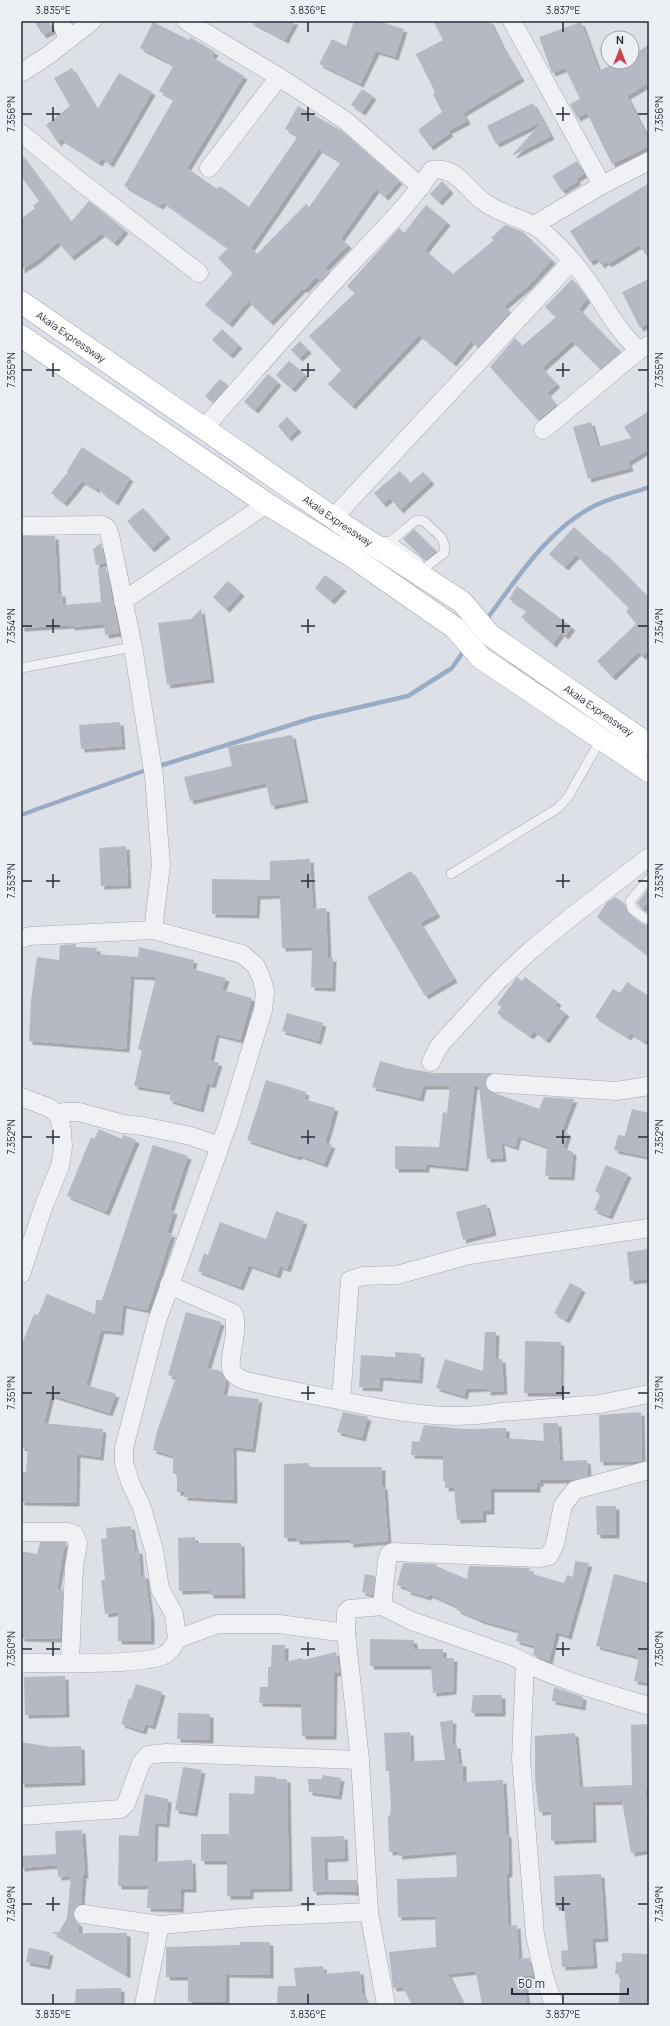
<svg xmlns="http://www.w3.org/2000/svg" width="670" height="2026" viewBox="0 0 670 2026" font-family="Manrope,sans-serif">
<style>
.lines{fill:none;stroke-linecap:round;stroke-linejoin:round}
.stream{stroke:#98acc5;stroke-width:4.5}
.building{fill:#b4b9c3;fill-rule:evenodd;filter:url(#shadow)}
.lane-casing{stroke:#a3a7b0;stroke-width:10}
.street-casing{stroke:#a3a7b0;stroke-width:19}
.primary-casing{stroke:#9ca4b1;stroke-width:23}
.lane{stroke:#eff1f5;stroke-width:9}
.street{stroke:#eff1f5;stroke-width:18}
.primary{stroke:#fff;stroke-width:22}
.ticks{fill:none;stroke:#272d3c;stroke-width:1.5}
.labels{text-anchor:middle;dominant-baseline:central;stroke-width:4;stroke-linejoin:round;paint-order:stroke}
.street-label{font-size:10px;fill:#272d3c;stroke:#eceff4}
.neatline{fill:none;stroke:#272d3c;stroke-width:1.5}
.ticks-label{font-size:10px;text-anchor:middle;fill:#272d3c}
</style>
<defs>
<filter id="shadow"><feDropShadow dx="3.5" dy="3.5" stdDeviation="0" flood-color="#0004"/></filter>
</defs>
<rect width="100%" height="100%" fill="#dde0e6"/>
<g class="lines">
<g class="stream">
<path d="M486 620C517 579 547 530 594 506 611 497 631 494 649 487"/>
<polyline points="156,767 313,718 408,696 452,668 465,649"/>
<polyline points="21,815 149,769"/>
</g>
</g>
<g class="building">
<polygon points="34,21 48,21 53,30 43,35"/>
<polygon points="249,21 295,21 285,40"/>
<polygon points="354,21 378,21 404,29 395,57 376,51 360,84 319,64 332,39 346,46"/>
<polygon points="433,21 490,21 502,46 521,78 463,113 467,121 448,131 450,133 430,147 418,130 442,112 433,94 435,92 416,54 443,40"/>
<path d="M153 22 189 40 190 37 215 52 212 57 244 76 187 168 217 189 220 186 249 207 298 136 285 129 298 106 342 131 399 181 385 197 376 189 341 238 348 245 325 268 329 272 321 281 317 277 304 290 303 288 270 322 248 301 229 324 205 305 233 273 218 258 228 248 163 202 160 206 124 186 174 99 159 91 174 65 140 48ZM319 149 341 162 309 207 306 204 257 254 251 248Z"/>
<polygon points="581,22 599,71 617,62 632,62 632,55 649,45 649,83 627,96 649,140 649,146 612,164 587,113 577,118 570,104 580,99 565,68 552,73 539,37"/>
<polygon points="72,68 97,110 119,73 152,92 110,164 102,158 99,163 61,139 58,143 46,125 70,106 54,78"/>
<polygon points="362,89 373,96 362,112 351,105"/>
<polygon points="533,103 543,121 496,144 487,126"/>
<polygon points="543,121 551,136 514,155 513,154"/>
<polygon points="21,154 71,222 89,201 125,230 114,243 102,233 71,257 58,242 37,260 21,270 21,219 35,208 33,206 39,201 21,176"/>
<polygon points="577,161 584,174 576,179 578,181 562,191 552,176"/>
<polygon points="442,181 450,190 439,202 430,194"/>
<polygon points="649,183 649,259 639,245 608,264 606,261 601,265 597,258 590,262 570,231"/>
<polygon points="426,205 447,222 425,250 453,274 494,240 491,238 505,225 523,232 552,260 528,286 504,306 510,312 478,347 471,341 453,363 419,335 352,406 328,384 341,370 309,336 355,293 347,286 399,228 404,233"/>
<polygon points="572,279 587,299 579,309 621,352 600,369 572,341 542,368 557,384 547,393 556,405 538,420 490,367 515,338 522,346 556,317 545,307"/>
<polygon points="649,279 649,323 640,328 622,292"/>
<polygon points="222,329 239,345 230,355 212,340"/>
<polygon points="300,341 308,350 299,358 291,350"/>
<polygon points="289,361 305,374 292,389 276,375"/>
<polygon points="268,374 278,382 255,410 244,402"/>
<polygon points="220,379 228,385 213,402 205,396"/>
<polygon points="649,411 649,449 628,462 630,468 588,479 573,427 591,422 598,447 631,438 624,427"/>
<polygon points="287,417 298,429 288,438 278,426"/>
<polygon points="82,447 130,478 115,502 105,495 96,486 97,490 82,481 64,503 51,493 68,472 67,471"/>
<polygon points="400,471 410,483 423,472 431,481 400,510 390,498 383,504 374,493"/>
<polygon points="143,508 167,535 151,549 127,521"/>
<polygon points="574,527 605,555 606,554 649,598 649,651 642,656 638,652 612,677 597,661 636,624 626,611 629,608 576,555 565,567 549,554"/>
<polygon points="414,529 436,551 425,560 403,539"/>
<polygon points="21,536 55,536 58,593 62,593 63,605 101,602 98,568 106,568 119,633 105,635 104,624 71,627 71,625 21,628"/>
<polygon points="101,543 105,563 96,565 93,549"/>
<polygon points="325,575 343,588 331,601 315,588"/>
<polygon points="228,581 241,593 226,609 213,597"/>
<polygon points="517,586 572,627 565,636 561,633 553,644 521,617 527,611 509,599"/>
<polygon points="201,609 211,679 167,685 158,623 191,619"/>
<polygon points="120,722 122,746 81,749 79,725"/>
<polygon points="292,735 305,799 271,806 266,783 190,801 184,777 232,766 228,747"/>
<polygon points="126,846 128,885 101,886 99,848"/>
<polygon points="310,859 313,909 326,908 328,958 333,958 332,988 311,987 312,947 282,948 280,895 257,896 256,915 212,914 212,879 270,880 270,861"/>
<polygon points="411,871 437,914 420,923 454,979 425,996 367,897"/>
<polygon points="649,888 649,901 642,909 637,903"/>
<polygon points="615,897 625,904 629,914 643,924 649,925 649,956 597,917 607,902"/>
<polygon points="76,944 75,947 97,948 96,954 138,957 139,947 194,960 192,969 226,978 222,990 252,998 240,1040 216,1034 210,1060 219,1063 212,1085 207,1083 200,1109 169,1100 171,1092 134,1086 142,1050 138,1049 156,977 131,976 126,1049 29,1041 31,1000 37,957 59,960 60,945"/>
<polygon points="517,977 522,981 525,977 558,1002 555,1006 566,1013 546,1040 534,1031 530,1036 497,1013 502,1007 497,1004"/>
<polygon points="627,982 649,996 649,1036 645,1042 630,1033 628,1037 595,1017 613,989 620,993"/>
<polygon points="287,1013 323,1023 318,1041 282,1031"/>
<polygon points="380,1061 405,1068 433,1073 492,1073 487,1077 485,1082 489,1091 539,1109 544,1097 574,1099 562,1130 568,1133 563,1148 573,1152 571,1177 545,1176 547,1147 518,1136 515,1147 501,1142 503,1158 487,1159 479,1086 474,1086 465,1168 426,1164 426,1169 395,1169 395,1146 439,1147 443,1112 447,1113 450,1086 423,1086 420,1098 372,1087"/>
<polygon points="266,1080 306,1092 304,1099 335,1108 325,1143 332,1145 324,1164 299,1155 298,1157 247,1140"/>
<polygon points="632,1109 649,1113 649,1157 614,1150 618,1135 625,1136"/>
<polygon points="99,1129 122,1139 123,1135 136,1140 106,1212 67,1196 91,1137 94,1139"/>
<polygon points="153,1145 188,1156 170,1210 174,1211 167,1233 172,1234 147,1310 123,1305 120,1332 101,1330 86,1385 116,1394 109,1413 51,1395 44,1423 103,1429 100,1457 77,1454 76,1503 21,1502 21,1472 26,1472 28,1449 21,1447 21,1346 34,1314 38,1315 47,1294 95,1314 96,1300 102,1300"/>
<polygon points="606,1165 628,1174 609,1216 594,1210 601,1194 595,1191"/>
<polygon points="486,1204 493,1232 463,1240 456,1212"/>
<polygon points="276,1211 304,1221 287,1269 280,1266 277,1275 249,1265 240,1287 198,1271 204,1253 208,1255 220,1222 266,1239"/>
<polygon points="649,1249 649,1279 630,1281 627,1252"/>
<polygon points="570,1283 582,1289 566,1320 554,1313"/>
<polygon points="186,1312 221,1322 207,1368 221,1371 226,1381 223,1395 259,1399 252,1449 233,1447 234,1500 184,1497 184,1492 177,1492 177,1474 173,1474 173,1456 153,1450 157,1431 176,1377 168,1375"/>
<polygon points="485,1332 496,1332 495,1359 502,1359 504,1391 487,1392 487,1388 466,1389 464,1396 436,1388 445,1359 483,1371"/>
<polygon points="525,1341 561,1342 560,1393 524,1393"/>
<polygon points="395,1352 421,1354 419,1380 380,1377 379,1388 359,1387 361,1355 395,1357"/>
<polygon points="343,1412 368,1417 362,1438 337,1432"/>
<polygon points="641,1412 642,1461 600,1462 599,1415"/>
<polygon points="543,1423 558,1423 560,1461 587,1460 588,1476 573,1480 540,1480 540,1483 537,1483 537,1489 491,1489 491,1511 483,1511 483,1519 457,1520 454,1488 445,1488 445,1481 443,1481 443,1456 411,1455 412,1441 419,1442 424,1425 463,1429 506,1428 506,1438 544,1441"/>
<polygon points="309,1463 309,1467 382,1467 382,1486 384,1486 388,1541 350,1544 350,1539 296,1541 296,1538 284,1538 284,1464"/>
<polygon points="596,1506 616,1506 616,1535 597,1535"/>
<polygon points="131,1526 135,1550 139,1550 141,1576 145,1575 151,1618 151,1641 118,1641 118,1612 105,1614 101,1580 105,1580 101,1539 107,1538 106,1528"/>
<polygon points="195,1537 195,1543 241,1543 242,1595 210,1595 210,1590 179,1591 178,1538"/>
<polygon points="40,1542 66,1542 67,1544 66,1548 64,1548 57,1589 63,1590 60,1639 21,1638 21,1551 37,1554"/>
<polygon points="575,1561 589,1563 568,1636 556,1632 549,1661 533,1655 535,1646 516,1641 519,1631 483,1621 457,1610 458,1607 429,1594 428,1597 407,1591 408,1588 397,1585 403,1563 436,1564 436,1566 467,1579 469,1566 530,1568 529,1573 564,1583 567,1575 573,1577"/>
<polygon points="365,1574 375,1576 373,1595 362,1592"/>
<polygon points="614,1574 649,1583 649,1683 634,1681 639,1657 596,1646"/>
<polygon points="370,1639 414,1640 414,1649 443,1649 443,1658 454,1658 453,1691 433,1693 431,1666 370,1666"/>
<polygon points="272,1645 285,1645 285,1662 302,1658 303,1660 336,1652 340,1672 334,1673 333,1736 302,1736 301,1704 259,1703 260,1687 268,1687 268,1667 271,1667"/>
<polygon points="65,1676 66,1714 25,1715 24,1677"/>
<polygon points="136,1684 162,1692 152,1726 145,1724 143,1731 121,1724 129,1698 131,1699"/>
<polygon points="554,1687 583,1697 582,1707 552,1701"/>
<polygon points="473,1695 502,1695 502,1713 471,1713"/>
<polygon points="178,1713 210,1714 210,1740 177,1739"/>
<polygon points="453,1720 452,1745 457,1745 459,1763 463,1763 463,1782 503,1780 506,1834 508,1834 509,1874 506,1874 508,1926 517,1925 519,1959 529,1958 533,1975 523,1976 527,2002 510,2005 482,2005 476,1971 448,1974 463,2005 412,2005 403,1987 393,1988 389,1952 436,1947 435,1916 398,1917 397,1879 457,1877 456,1851 399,1856 398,1851 389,1852 388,1816 390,1816 391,1806 389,1771 386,1771 384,1733 410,1732 411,1761 445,1760 440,1722"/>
<polygon points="649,1724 649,1790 645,1790 649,1816 649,1850 631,1853 622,1801 592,1802 593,1839 551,1841 551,1811 539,1812 535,1780 535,1736 575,1733 580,1787 632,1785 631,1725"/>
<polygon points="21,1742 52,1747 81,1746 82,1782 21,1784"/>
<polygon points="183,1767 202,1770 194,1813 175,1810"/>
<polygon points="322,1775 341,1778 338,1796 309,1792 308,1779 322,1779"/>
<polygon points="255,1776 276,1777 276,1779 287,1779 289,1888 250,1889 250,1896 227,1896 227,1861 201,1861 201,1834 229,1834 229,1793 254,1794"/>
<polygon points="145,1794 168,1799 166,1824 155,1823 154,1862 192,1860 193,1889 181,1889 180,1909 147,1908 148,1886 118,1886 119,1835 138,1836"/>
<polygon points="82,1830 85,1875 83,1875 81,1904 75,1908 73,1918 79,1924 79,1933 127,1933 127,1975 52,1932 59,1932 67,1918 71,1876 58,1877 57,1865 21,1868 21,1856 56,1854 55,1831"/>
<polygon points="344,1836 345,1858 324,1859 325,1880 357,1880 357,1892 326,1891 313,1892 311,1837"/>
<polygon points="601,1874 605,1938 592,1939 594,1965 562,1967 561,1951 568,1950 564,1907 555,1907 554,1876"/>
<polygon points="240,1942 270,1942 270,1975 226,1974 226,2001 188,2002 188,1977 166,1977 166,1947 240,1945"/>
<polygon points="29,1948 50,1952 47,1966 26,1962"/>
<polygon points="622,1953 649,1954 649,2005 619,2005 620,1974 615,1974 616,1962 622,1962"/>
<polygon points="323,1966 324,1974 360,1971 362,1993 367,2005 277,2005 278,1986 296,1986 294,1968"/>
<polygon points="121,1988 121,2005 75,2005 76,1989"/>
</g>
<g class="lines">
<defs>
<g id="lane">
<polyline points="376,541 391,541 415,521 420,520 425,522 442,538 445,548 444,553 426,567 416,569"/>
<polyline points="391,541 419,562"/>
<polyline points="21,668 133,647"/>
<polyline points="451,874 558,808 568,797 601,739"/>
<polyline points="649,879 630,901 632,909 646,919 649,919"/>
</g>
<g id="street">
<polyline points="61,21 68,40"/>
<polyline points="186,21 279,77 209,168"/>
<polyline points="512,21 602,185"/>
<polyline points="21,73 50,54 92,21"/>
<polyline points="279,77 346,121 421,187"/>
<polyline points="21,133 77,179 199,273"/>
<polyline points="534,225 602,185 649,161"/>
<path d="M204 428C251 375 297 322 344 271 375 238 407 208 432 170 457 166 466 189 484 202 499 213 517 217 533 225 543 230 564 251 571 260 597 287 610 325 639 350"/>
<polyline points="543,430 639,350 649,345"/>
<polyline points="334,517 572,261"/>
<polyline points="21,526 102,525 107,528 110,535 133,647 154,777 161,865 153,930"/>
<polyline points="123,601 267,504"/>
<path d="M21 939 30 936 153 930 242 954 256 966 262 980 265 992 263 1010 229 1121 157 1321 124 1448V1463L130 1482 142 1508 154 1550 160 1589 174 1614 177 1639C175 1644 171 1650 166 1654 150 1666 47 1663 21 1663"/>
<polyline points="431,1062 439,1046 499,980 531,950 571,917 649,857"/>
<polyline points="495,1083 616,1091 649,1086"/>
<polyline points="21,1097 50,1108 59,1116 62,1131 63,1147 60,1166 43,1208 21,1274"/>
<polyline points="59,1116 63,1112 79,1112 123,1124 142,1126 191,1136 219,1146"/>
<path d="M169 1285 233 1313C241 1331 225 1362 233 1373 236 1377 241 1379 246 1381 282 1389 318 1396 353 1403 402 1413 452 1421 501 1412L600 1404 649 1394"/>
<polyline points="341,1401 350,1280 363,1276 397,1275 469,1255 649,1228"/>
<polyline points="21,1532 67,1532 74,1534 78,1543 74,1567 70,1662"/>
<polyline points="382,1606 387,1561 389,1554 393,1552 540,1558 549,1556 555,1544 563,1505 575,1490 649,1470"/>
<polyline points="177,1639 218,1624 279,1624 346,1633"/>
<polyline points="525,1663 521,1759 535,1935 544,1976 554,2005"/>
<polyline points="21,1816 121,1809 126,1804 141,1763 148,1755 166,1753 360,1760"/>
<polyline points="83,1914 160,1925 254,1917 369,1912"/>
<polyline points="144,2005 160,1925"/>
<path d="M386 2005 369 1912 360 1760 346 1633V1612L349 1609 382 1606 412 1621 512 1656C554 1679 603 1692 649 1706"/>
</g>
<g id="primary">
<path id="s1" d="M21 302 348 528 462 602 490 635 649 745"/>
<polyline points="21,336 267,504 353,557 455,628 481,658 649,771"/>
</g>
</defs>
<use href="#lane" class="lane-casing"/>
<use href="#street" class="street-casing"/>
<use href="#primary" class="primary-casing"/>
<use href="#lane" class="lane"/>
<use href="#street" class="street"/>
<use href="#primary" class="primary"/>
</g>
<path class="ticks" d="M53 22V32M308 22V32M563 22V32M53 107V121M308 107V121M563 107V121M22 114H32M46 114H60M301 114H315M556 114H570M638 114H648M53 363V377M308 363V377M563 363V377M22 370H32M46 370H60M301 370H315M556 370H570M638 370H648M53 619V633M308 619V633M563 619V633M22 626H32M46 626H60M301 626H315M556 626H570M638 626H648M53 874V888M308 874V888M563 874V888M22 881H32M46 881H60M301 881H315M556 881H570M638 881H648M53 1130V1144M308 1130V1144M563 1130V1144M22 1137H32M46 1137H60M301 1137H315M556 1137H570M638 1137H648M53 1386V1400M308 1386V1400M563 1386V1400M22 1393H32M46 1393H60M301 1393H315M556 1393H570M638 1393H648M53 1642V1656M308 1642V1656M563 1642V1656M22 1649H32M46 1649H60M301 1649H315M556 1649H570M638 1649H648M53 1897V1911M308 1897V1911M563 1897V1911M22 1904H32M46 1904H60M301 1904H315M556 1904H570M638 1904H648M53 1994V2004M308 1994V2004M563 1994V2004"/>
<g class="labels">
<g class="street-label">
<text stroke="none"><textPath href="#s1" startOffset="61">Akala Expressway</textPath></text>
<text stroke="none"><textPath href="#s1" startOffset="385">Akala Expressway</textPath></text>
<text stroke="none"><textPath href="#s1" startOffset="709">Akala Expressway</textPath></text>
</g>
</g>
<rect width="670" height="2026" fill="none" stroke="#eceff4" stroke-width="44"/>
<g transform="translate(620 50)"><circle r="19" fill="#eceff4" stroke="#9da1aa"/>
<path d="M0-3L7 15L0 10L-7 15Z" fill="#c94451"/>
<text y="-6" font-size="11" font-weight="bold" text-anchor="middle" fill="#272d3c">N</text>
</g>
<path d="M512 1988v6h116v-6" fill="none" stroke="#272d3c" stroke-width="2"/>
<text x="518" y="1988" font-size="12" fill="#272d3c" stroke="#eceff4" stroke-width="3" paint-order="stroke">50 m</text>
<rect x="22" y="22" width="626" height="1982" class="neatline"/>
<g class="ticks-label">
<text x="53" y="14">3.835°E</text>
<text x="308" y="14">3.836°E</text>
<text x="563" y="14">3.837°E</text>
<text transform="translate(11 114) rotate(-90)" y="4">7.356°N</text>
<text transform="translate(659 114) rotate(-90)" y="4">7.356°N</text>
<text transform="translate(11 370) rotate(-90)" y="4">7.355°N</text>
<text transform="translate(659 370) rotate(-90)" y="4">7.355°N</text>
<text transform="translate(11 626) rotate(-90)" y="4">7.354°N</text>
<text transform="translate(659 626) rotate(-90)" y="4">7.354°N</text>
<text transform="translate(11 881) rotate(-90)" y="4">7.353°N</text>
<text transform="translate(659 881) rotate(-90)" y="4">7.353°N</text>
<text transform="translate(11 1137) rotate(-90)" y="4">7.352°N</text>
<text transform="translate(659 1137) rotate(-90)" y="4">7.352°N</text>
<text transform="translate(11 1393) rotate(-90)" y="4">7.351°N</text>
<text transform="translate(659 1393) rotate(-90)" y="4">7.351°N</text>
<text transform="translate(11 1649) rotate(-90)" y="4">7.350°N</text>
<text transform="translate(659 1649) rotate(-90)" y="4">7.350°N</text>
<text transform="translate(11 1904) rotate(-90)" y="4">7.349°N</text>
<text transform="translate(659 1904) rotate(-90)" y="4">7.349°N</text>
<text x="53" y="2018">3.835°E</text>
<text x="308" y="2018">3.836°E</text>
<text x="563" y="2018">3.837°E</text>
</g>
</svg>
